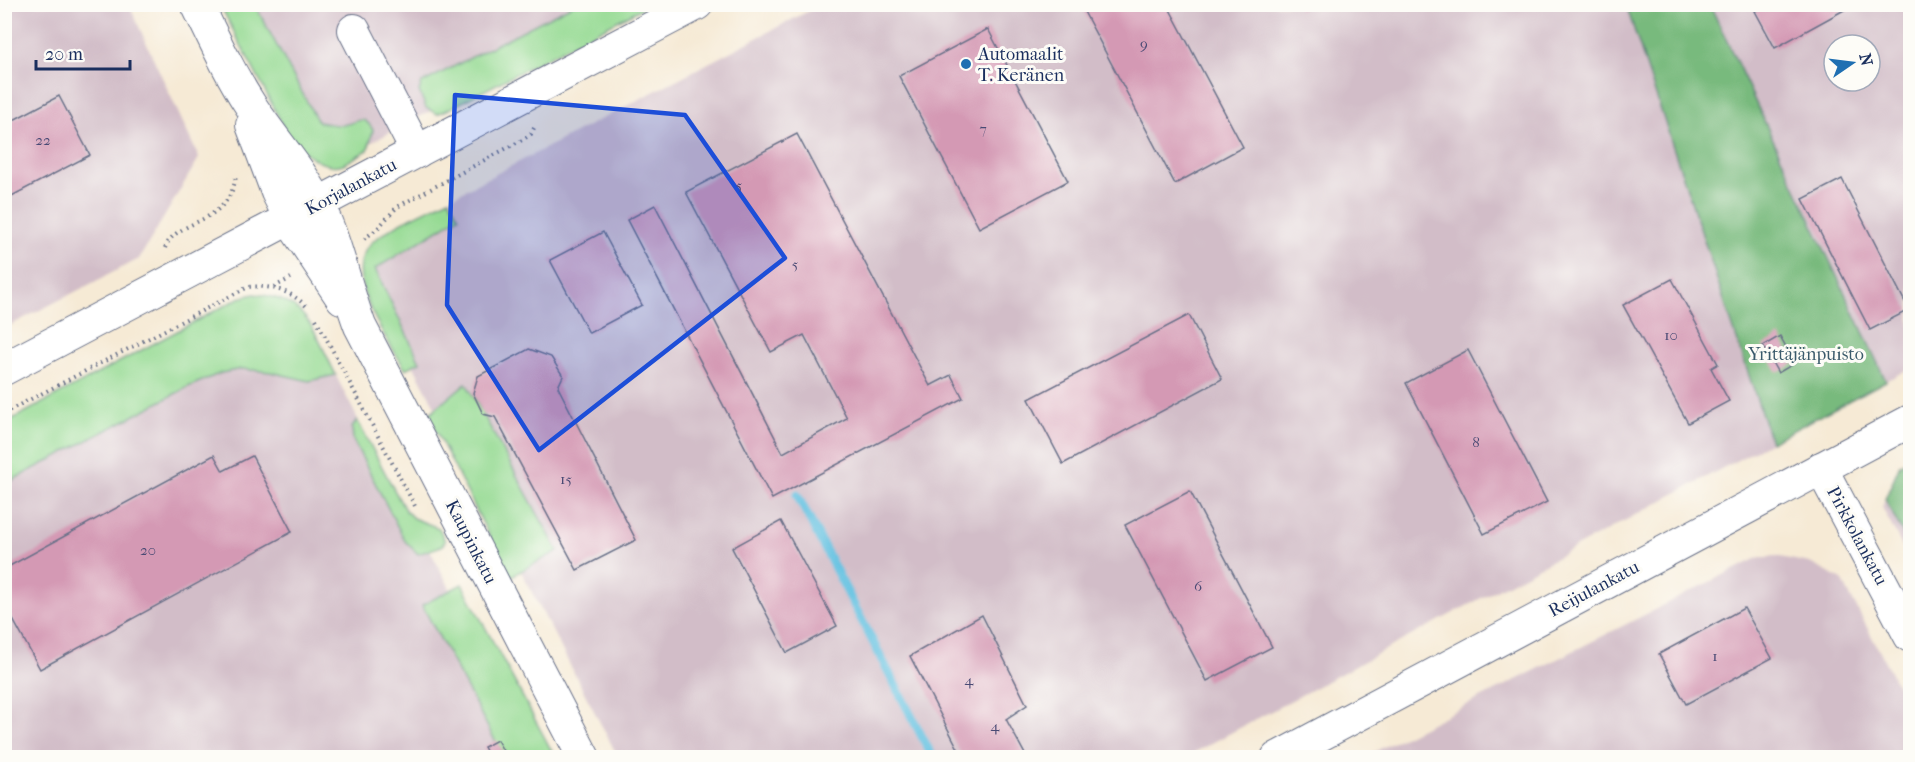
<svg xmlns="http://www.w3.org/2000/svg" width="1915" height="762" viewBox="0 0 1915 762" font-family="'IM FELL French Canon',serif">
<style>
.industrial{fill:#d2bdc8;fill-rule:evenodd}
.green{fill:#95da93;stroke:#588478;stroke-width:1.5}
.forest{fill:#78ba7d;stroke:#4a746e;stroke-width:1.5}
.lines{fill:none;stroke-linecap:round;stroke-linejoin:round}
.stream{stroke:#63c1e1;stroke-width:9}
.building{fill:#d499b4}
.minor-casing{stroke:#687088;stroke-width:34}
.path{stroke:#687088;stroke-width:4;stroke-dasharray:1.5 4.5;stroke-linecap:butt}
.minor{stroke:#fff;stroke-width:32}
.marked{fill:#1d4ed8;fill-opacity:0.2;stroke:#1d4ed8;stroke-width:4.5;stroke-linejoin:round}
.poi-dot{fill:#1f6fb2;stroke:#fdfcf7;stroke-width:2}
.labels{text-anchor:middle;dominant-baseline:central;stroke-width:6;stroke-linejoin:round;paint-order:stroke}
.number-label{font-size:15px;fill:#494a74}
.poi-label{font-size:18px;fill:#1b2f5e;stroke:#fdfcf7;text-anchor:start}
.street-label{font-size:18px;fill:#1b2f5e;stroke:#fdfcf7}
.park-label{font-size:18px;fill:#3a5a6b;stroke:#fdfcf7}
</style>
<rect width="100%" height="100%" fill="#fdfcf7"/>
<filter id="ink" filterUnits="userSpaceOnUse"><feTurbulence type="fractalNoise" baseFrequency=".0167" numOctaves="2"/><feDisplacementMap in="SourceGraphic" scale="12" xChannelSelector="R" yChannelSelector="G"/><feConvolveMatrix kernelMatrix="1 2 1 2 8 2 1 2 1" color-interpolation-filters="sRGB"/></filter>
<filter id="wash" filterUnits="userSpaceOnUse"><feTurbulence type="fractalNoise" baseFrequency=".008" numOctaves="4" result="noise"/><feDisplacementMap in="SourceGraphic" scale="24" xChannelSelector="R" yChannelSelector="G"/><feGaussianBlur stdDeviation="1.35" result="paint"/><feColorMatrix in="noise" values="0 0 0 0 0 0 0 0 0 0 0 0 0 0 0 0 0 1.4 0 .05"/><feComposite in="paint" operator="in"/></filter>
<g filter="url(#wash)">
<rect width="100%" height="100%" fill="#f6ead5"/>
<g class="industrial">
<polygon points="5,5 129,5 199,158 139,259 5,328"/>
<polygon points="233,5 629,5 346,156 303,141"/>
<polygon points="820,5 1626,5 1771,442 1186,757 618,757 366,275 381,234"/>
<path d="M1710 5H1910V368L1886 381ZM1834 45H1870V81H1834Z"/>
<polygon points="309,322 399,501 413,518 539,757 5,758 5,436"/>
<polygon points="1910,459 1910,562 1882,507 1900,464"/>
<polygon points="1775,556 1810,563 1842,580 1910,709 1910,757 1362,758 1755,559"/>
</g>
<g class="green">
<polygon points="574,4 648,5 447,110 437,114 426,108 419,91 422,83"/>
<path d="M220 5H255L318 122C326 123 336 126 343 125 359 122 363 113 373 130L368 150C360 154 352 160 343 164 322 172 300 149 288 135Z"/>
<path d="M449 199 459 217 375 269 420 362 405 369C387 338 339 275 371 243 389 226 426 211 449 199Z"/>
<path d="M254 294C309 298 314 333 336 375L309 381 270 372 242 369 221 373 188 387 5 484V423L239 298Z"/>
<polygon points="466,383 558,551 510,577 428,415"/>
<polygon points="357,420 405,510 413,518 439,528 445,541 442,546 418,554 405,541 353,440 352,428"/>
<polygon points="462,584 555,757 504,757 422,605"/>
</g>
<g class="forest">
<polygon points="1626,5 1710,5 1886,381 1771,442"/>
<polygon points="1910,459 1910,548 1885,499 1900,464"/>
</g>
<g class="lines">
<polyline class="stream" points="797,495 933,758"/>
</g>
<g id="blocks">
<g class="building">
<polygon points="1080,4 1167,4 1243,147 1175,184"/>
<polygon points="1297,4 1310,4 1300,10"/>
<polygon points="1766,4 1855,4 1775,48 1755,11"/>
<polygon points="988,29 1068,181 979,228 899,76"/>
<polygon points="59,96 90,155 4,200 4,125"/>
<polygon points="797,134 930,386 951,375 963,398 772,499 627,220 655,205 783,453 847,418 804,335 771,352 686,192"/>
<polygon points="1842,179 1909,310 1870,330 1803,199"/>
<polygon points="603,232 642,305 589,333 550,260"/>
<polygon points="1672,279 1718,364 1711,368 1729,401 1688,423 1623,305"/>
<polygon points="1189,315 1222,379 1063,464 1029,399"/>
<polygon points="1780,336 1795,363 1778,373 1763,346"/>
<polygon points="529,349 551,357 563,376 558,387 636,540 577,570 495,417 483,414 473,393 478,376"/>
<polygon points="1468,350 1547,502 1484,534 1406,383"/>
<polygon points="214,455 223,471 252,456 292,532 40,669 4,603 4,569"/>
<polygon points="1190,491 1272,647 1207,681 1125,525"/>
<polygon points="781,521 837,626 787,653 732,548"/>
<polygon points="1744,608 1772,658 1686,704 1659,654"/>
<polygon points="982,615 1027,705 1006,719 1027,758 963,758 910,656"/>
<polygon points="497,740 507,758 490,758 484,747"/>
</g>
</g>
</g>
<g filter="url(#ink)">
<use href="#blocks" fill-opacity="0" stroke="#687088" stroke-width="1.5"/>
<g class="lines">
<defs>
<g id="minor">
<path d="M197 4C214 39 230 74 251 106 273 140 300 168 318 204 337 243 345 286 360 326L584 758"/>
<polyline points="354,30 417,152"/>
<polyline points="252,125 277,192 294,226 342,298"/>
<polyline points="4,369 697,4"/>
<polyline points="1821,468 1910,636"/>
<polyline points="1277,758 1910,421"/>
</g>
</defs>
<use href="#minor" class="minor-casing"/>
<g class="path">
<polyline points="364,239 377,229 397,207 524,139 531,134 535,126"/>
<path d="M165 248C177 217 228 227 236 176"/>
<polyline points="274,287 291,278"/>
<polyline points="316,319 415,506"/>
<path d="M4 413 248 287C269 285 290 290 306 306"/>
</g>
<use href="#minor" class="minor"/>
</g>
</g>
<path class="marked" d="M455 95 685 115 785 258 539 450 447 305Z"/>
<circle class="poi-dot" cx="966" cy="64" r="6"/>
<g class="labels">
<g class="number-label">
<text x="1144" y="44">9</text>
<text x="983" y="129">7</text>
<text x="43" y="140">22</text>
<text x="739" y="185">5</text>
<text x="795" y="264">5</text>
<text x="1671" y="335">10</text>
<text x="1476" y="442">8</text>
<text x="566" y="479">15</text>
<text x="148" y="550">20</text>
<text x="1198" y="586">6</text>
<text x="1715" y="656">1</text>
<text x="969" y="680">4</text>
<text x="995" y="726">4</text>
</g>
<g class="poi-label">
<text x="978" y="54">Automaalit<tspan x="978" dy="21">T. Keränen</tspan></text>
</g>
<g class="street-label">
<text transform="translate(351 187) rotate(-28)">Korjalankatu</text>
<text transform="translate(1857 536) rotate(62)">Pirkkolankatu</text>
<text transform="translate(471 542) rotate(63)">Kaupinkatu</text>
<text transform="translate(1594 589) rotate(-28)">Reijulankatu</text>
</g>
<g class="park-label">
<text x="1806" y="354">Yrittäjänpuisto</text>
</g>
</g>
<rect width="1915" height="762" fill="none" stroke="#fdfcf7" stroke-width="24"/>
<g transform="translate(1852 63) rotate(76)"><circle r="28" fill="#fdfcf7" stroke="#a3aaba" stroke-width="1.5"/>
<path d="M0-4.5L10 22L0 15L-10 22Z" fill="#1f6fb2"/>
<text y="-9" font-size="16" font-weight="bold" text-anchor="middle" fill="#1b2f5e">N</text>
</g>
<path d="M36 60v9h94v-9" fill="none" stroke="#1b2f5e" stroke-width="3"/>
<text x="45" y="60" font-size="18" fill="#1b2f5e" stroke="#fdfcf7" stroke-width="4.5" paint-order="stroke">20 m</text>
</svg>
